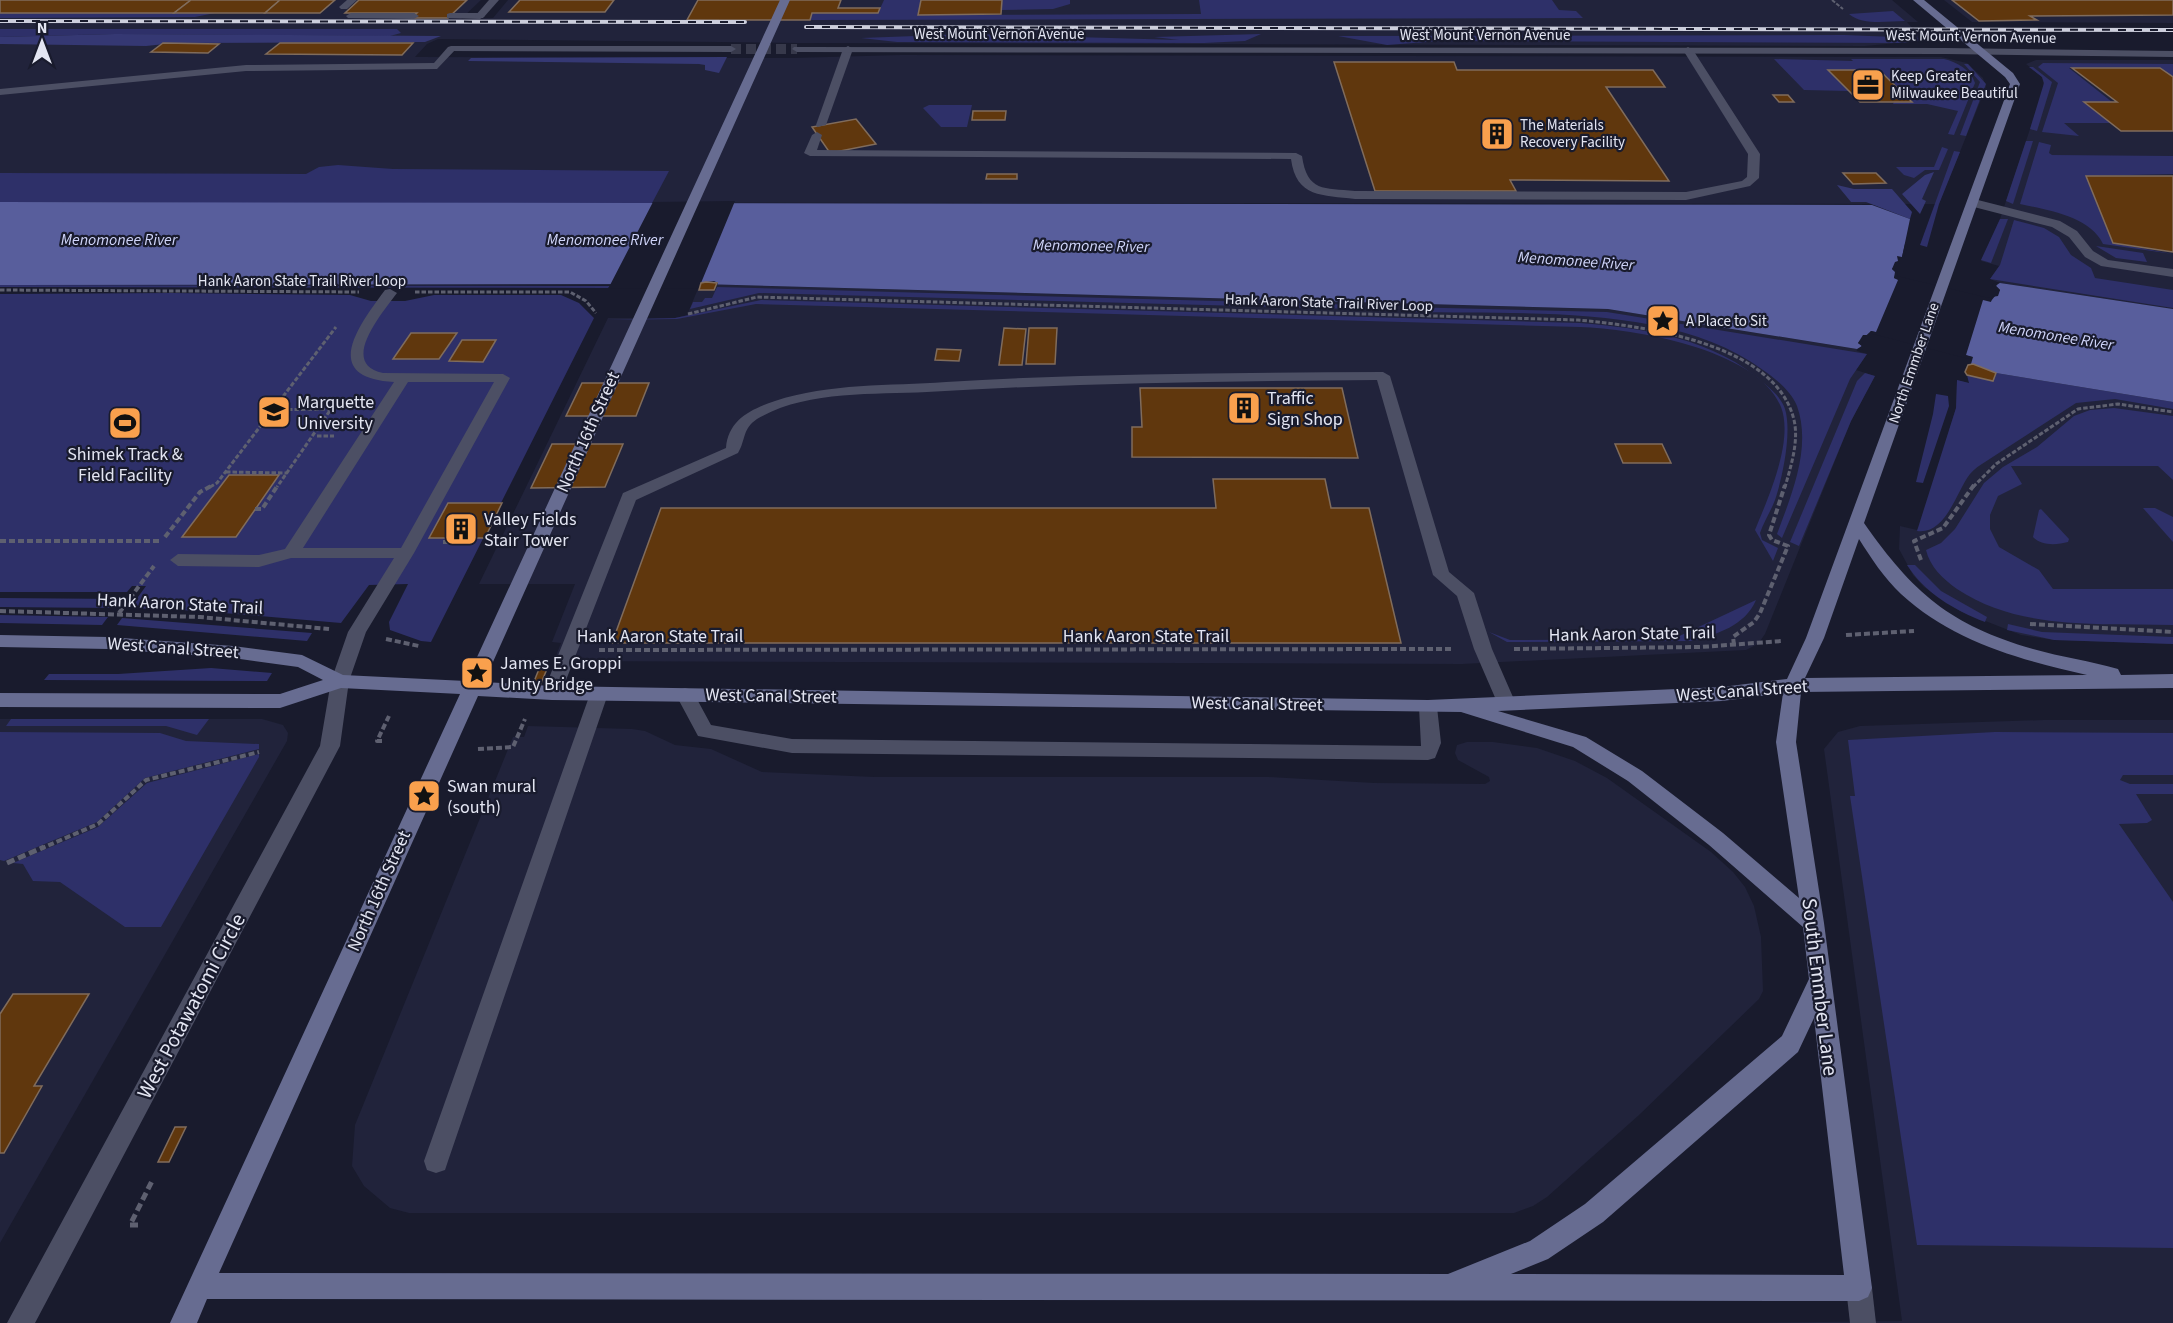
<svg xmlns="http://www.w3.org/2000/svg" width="2173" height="1323" viewBox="0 0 2173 1323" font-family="'Source Sans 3',sans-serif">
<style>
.built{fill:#21233b}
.green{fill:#2e3069}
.forest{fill:#353873}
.water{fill:#585e9c}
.pier{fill:#191b2d}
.building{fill:#60370d;stroke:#806c5c;stroke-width:1.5}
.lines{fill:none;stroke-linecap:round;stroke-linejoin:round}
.street-tunnel{stroke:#37394b;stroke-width:10;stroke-dasharray:10 5;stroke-linecap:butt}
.path-far3{stroke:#5e6070;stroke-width:2;stroke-dasharray:4 1.5;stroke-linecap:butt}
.path-far2{stroke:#5e6070;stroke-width:3;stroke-dasharray:4.5 2;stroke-linecap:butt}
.path-far1{stroke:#5e6070;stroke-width:4;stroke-dasharray:6 3;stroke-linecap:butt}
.path{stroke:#5e6070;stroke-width:5;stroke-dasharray:8 4;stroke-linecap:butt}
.lane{fill:#4c4f64;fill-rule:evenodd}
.street{fill:#4c4f64;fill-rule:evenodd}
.secondary{fill:#676c91;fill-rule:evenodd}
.rail-casing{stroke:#cccedc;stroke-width:4}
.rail{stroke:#191b2d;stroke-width:2;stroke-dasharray:8;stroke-linecap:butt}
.labels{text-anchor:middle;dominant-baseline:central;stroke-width:4.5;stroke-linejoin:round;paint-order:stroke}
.far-street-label{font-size:15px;fill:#e3e5f2;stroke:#191b2d}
.far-poi-label{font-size:15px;fill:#e3e5f2;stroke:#191b2d;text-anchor:start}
.far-water-label{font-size:16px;font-style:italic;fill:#d0d5fa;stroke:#191b2d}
.poi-label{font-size:18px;fill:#e3e5f2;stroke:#191b2d;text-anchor:start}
.street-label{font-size:18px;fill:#e3e5f2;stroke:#191b2d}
.near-street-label{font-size:21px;fill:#e3e5f2;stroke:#191b2d}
</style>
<rect width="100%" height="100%" fill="#191b2d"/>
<g class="built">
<polygon points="0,0 481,0 461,19 493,18 508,0 1892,0 1918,22 1907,22 1921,38 1919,41 1865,46 799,43 438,39 427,44 415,57 793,58 901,55 1941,57 1967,63 1983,78 1986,87 1939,204 0,202"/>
<polygon points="1944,0 2173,0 2173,23 1972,22"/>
<polygon points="2036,60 2173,60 2173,309 2000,283 1990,279 1999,266 1981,261 2000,219 2044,87 2042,77 2026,64"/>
<polygon points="700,284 1608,309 1857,349 1857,351 1867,354 1856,370 1875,376 1851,421 1765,634 1758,644 1746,650 1462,664 554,661 561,643 552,642 575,584 479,584 608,318 675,318 687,315"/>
<polygon points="1967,375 1988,381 2173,402 2173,644 2054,640 2021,635 1960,611 1924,587 1913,575 1899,549 1900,526 1917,530 1921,523 1956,408 1957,380 1969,383"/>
<polygon points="0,719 262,719 283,725 288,733 287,741 0,1243"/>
<polygon points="2044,720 2173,720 2173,1323 1748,1323 1902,1321 1824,749 1838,732 1860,726"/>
<polygon points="528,726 632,729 645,731 675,745 711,749 762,772 874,777 1269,777 1374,783 1485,784 1490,781 1489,777 1458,760 1455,753 1457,745 1467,742 1493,742 1537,748 1575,761 1607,778 1711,852 1733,872 1745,887 1754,906 1761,937 1763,991 1759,999 1639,1115 1547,1197 1533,1206 1514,1213 409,1213 390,1208 364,1186 352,1166 355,1125 513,737 524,737"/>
</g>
<g class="green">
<polygon points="884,0 921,0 918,15 1201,14 1199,0 1552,0 1559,10 1576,11 1583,18 810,20 812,13 878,13"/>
<polygon points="1002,0 1070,0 1070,4 1053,9 1001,10"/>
<path d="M1893 11 1905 21C1888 21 1863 26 1849 14Z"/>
<polygon points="0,13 215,13 195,17 0,18"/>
<polygon points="0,29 397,29 401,33 390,36 115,34 0,37"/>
<polygon points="970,34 1179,40 1154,37 1261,34 1245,41 1204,43 897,42 861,38"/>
<polygon points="1844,35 1921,38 1919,41 1901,43 1440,41 1387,45 1338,36"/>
<path d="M1774 59 1853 61 1851 59H1944C1957 62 1971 70 1975 83L1954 135 1948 134 1958 111 1927 104H1893L1894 102 1912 101 1879 70H1829L1849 91 1804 90Z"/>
<polygon points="2043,63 2173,64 2173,77 2159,68 2069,68 2112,102 2085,102 2111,123 2064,123 2079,136 2042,132 2058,83 2038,67"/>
<polygon points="1964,64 1968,64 1986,84 1966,136 1960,135 1980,82"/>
<polygon points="2029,67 2033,67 2052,82 2037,131 2030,129 2044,83 2042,77"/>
<polygon points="929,105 972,105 967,127 941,127 923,108"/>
<polygon points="2026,141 2033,141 2013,204 2006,201"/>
<path d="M2039 142 2051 145 2049 153 2052 155 2173 156V174L2086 176 2113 243 2173 254 2103 244C2090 216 2047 210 2020 204Z"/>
<polygon points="1942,147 1948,149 1939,170 1925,170 1914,178 1904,175 1896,167 1934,167"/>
<polygon points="1954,151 1960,152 1939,204 1927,247 1920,245"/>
<polygon points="338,165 393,169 669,171 651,205 0,202 0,173 306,174 319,167"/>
<polygon points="2000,219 2008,219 1991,263 1981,260"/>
<polygon points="2014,220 2044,228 2059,237 2071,255 2091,268 2095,278 2173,290 2173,308 1990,279 2000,265"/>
<polygon points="2096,246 2143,253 2147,262 2116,258"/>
<polygon points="0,285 610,286 608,288 0,287"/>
<polygon points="717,287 1359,305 1355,309 759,293 690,309 693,302 702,302 705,298 712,298"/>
<polygon points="172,293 350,295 371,301 405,301 434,295 561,295 579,303 594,318 431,642 421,641 390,630 389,622 408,584 369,585 341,623 201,611 130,608 146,586 132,586 127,592 0,592 0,294"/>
<path d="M761 300 1580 323C1644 328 1716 339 1765 384 1773 391 1782 399 1785 409 1792 432 1783 476 1775 500 1771 511 1764 521 1760 533L1762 540 1778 548 1773 561 1755 530C1768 498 1794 441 1781 407 1758 349 1634 329 1580 327L756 304 677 319 607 320 675 318Z"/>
<path d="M1405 307 1607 312 1867 354 1850 379 1782 538 1777 534C1791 496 1812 448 1797 406 1791 391 1776 379 1763 370 1673 303 1521 315 1413 312Z"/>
<polygon points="1865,373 1875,376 1851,421 1799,546 1790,542 1857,381"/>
<path d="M1996 373 2173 402V409L2115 399 2076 403 1985 462C1980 465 1974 469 1970 474 1956 492 1946 535 1917 531L1956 408 1957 380 1969 383 1967 375 1993 380Z"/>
<polygon points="1936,394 1948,396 1949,406 1923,483 1916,482 1933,414"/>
<path d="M2114 408 2173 416V480L2158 466H2011L2022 484 1998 496 1990 515V529L1999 547 2039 570 2053 589H2173V625C2100 623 2020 631 1957 589 1943 579 1930 567 1926 550L1941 543 1955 529 1984 483 2003 467 2037 447 2074 416 2090 410Z"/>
<polygon points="2143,508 2155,508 2173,517 2173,542"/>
<path d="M2041 509 2069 539 2068 542C2057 545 2041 546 2033 537L2039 510Z"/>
<path d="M1907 565H1915L1941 591 1987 617 1985 622C1954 610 1925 593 1907 565Z"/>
<polygon points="0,598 122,599 114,608 0,607"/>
<path d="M1756 600C1745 626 1717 634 1692 641L1507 642 1489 632 1510 640 1673 639Z"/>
<polygon points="0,615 108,617 102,625 0,623"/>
<polygon points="122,618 312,633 307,641 117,625"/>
<polygon points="2008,624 2042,632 2173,637 2173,644 2054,640 2007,630"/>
<polygon points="211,668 272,673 267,681 44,680 49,674 118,674"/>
<polygon points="11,719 209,719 197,735 166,726 6,726"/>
<polygon points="0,732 160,733 186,741 259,744 259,749 145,778 97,822 4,861 0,860"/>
<polygon points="1995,732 2173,733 2173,775 2123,775 2120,780 2130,784 2173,784 2173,794 2136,794 2152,820 2147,823 2119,824 2173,902 2173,1248 1917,1245 1850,796 1855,796 1848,740"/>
<polygon points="259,754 259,757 161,927 125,927 60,882 33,881 23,864 13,863 98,827 147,783"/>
</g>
<g class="forest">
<polygon points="115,34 441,36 425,42 174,43 146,46 0,44 0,37"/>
<polygon points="727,57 719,73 705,70 705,65 699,64 468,61 471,58"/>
<polygon points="1934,172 1922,199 1926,201 1920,214 1902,194 1925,175"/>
<polygon points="1837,185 1854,189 1892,189 1912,212 1910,219 1866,202 1851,202"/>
</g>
<polygon class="water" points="0,202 1872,205 1910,219 1902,257 1892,269 1896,272 1894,278 1991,301 2000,290 1995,285 2000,283 2173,309 2173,402 1996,373 1970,364 1972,357 1871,331 1858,343 1862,346 1857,349 1608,309 700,284 0,285"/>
<g class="pier">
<polygon points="735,201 701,283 714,281 718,283 716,288 608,289 653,202"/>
<polygon points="1905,244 1908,245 1904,258 1895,269 1898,271 1897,276 1989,298 1996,290 1992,287 1993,284 2000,282 1996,286 2000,290 1998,296 1992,297 1991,302 1983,300 1966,355 1973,357 1971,364 1996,373 1969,366 1969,359 1873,334 1870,338 1864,338 1862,343 1865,346 1863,349 1856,351 1862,346 1858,343 1863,335 1869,335 1871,331 1876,332 1898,280 1894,278 1895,272 1892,269 1895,262 1898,261 1897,256 1902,257"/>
</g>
<g class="building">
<polygon points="0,0 191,0 174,13 0,13"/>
<polygon points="191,0 280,0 265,13 174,13"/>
<polygon points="280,0 335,0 320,13 265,13"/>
<polygon points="359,0 467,0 448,18 412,18 417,13 345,13"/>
<polygon points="520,0 614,0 605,12 509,12"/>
<polygon points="698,0 841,0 838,8 880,8 878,13 812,13 810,20 687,20"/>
<polygon points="921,0 1002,0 1001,14 918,15"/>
<polygon points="1952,0 2173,0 2173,15 2030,16 2037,20 1979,21"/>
<polygon points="163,43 219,44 208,53 151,52"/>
<polygon points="280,43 413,43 402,55 266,54"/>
<polygon points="1334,62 1454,62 1457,70 1653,70 1665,87 1606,87 1669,181 1510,180 1516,191 1375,191"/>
<polygon points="2072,68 2160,68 2173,77 2173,131 2121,131 2084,102 2117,102"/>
<polygon points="1828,70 1879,70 1912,102 1860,102"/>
<polygon points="1773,95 1788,95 1794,102 1779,102"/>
<polygon points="973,111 1006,111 1005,120 972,120"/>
<polygon points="856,119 876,144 830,153 812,127"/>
<polygon points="1843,173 1876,173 1886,183 1853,184"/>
<polygon points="987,174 1017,174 1017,179 986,179"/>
<polygon points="2086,176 2173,176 2173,252 2113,243"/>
<polygon points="706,282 717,283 714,290 699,290 701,283"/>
<polygon points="1004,328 1026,329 1022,365 999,365"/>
<polygon points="1029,328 1057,328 1055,364 1026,364"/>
<polygon points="411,333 457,333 439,359 393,359"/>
<polygon points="462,340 496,340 483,362 449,361"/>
<polygon points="937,349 961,350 959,361 935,360"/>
<polygon points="1973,364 1996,373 1993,381 1967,375 1965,372 1968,365"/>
<polygon points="582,383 649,383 636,416 566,416"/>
<polygon points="1140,388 1342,388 1358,458 1132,457 1132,427 1142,427"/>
<polygon points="552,444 623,444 605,487 531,488"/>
<polygon points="1615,444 1662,444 1671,463 1623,463"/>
<polygon points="229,475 279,475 236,537 182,537"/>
<polygon points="1213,479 1325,479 1331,508 1369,508 1401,643 612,643 661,508 1216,508"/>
<polygon points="448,503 502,503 485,538 429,538"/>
<polygon points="539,669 547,669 539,688 531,689"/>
<polygon points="13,994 89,994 34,1086 42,1086 4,1153 0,1153 0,1014"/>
<polygon points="175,1127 186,1127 169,1162 158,1162"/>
</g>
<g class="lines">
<polyline class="street-tunnel" points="731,49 797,49"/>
<polyline class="path-far3" points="1832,0 1843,9"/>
<g class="path-far2">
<polyline points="0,290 359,292"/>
<polyline points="415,292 570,292 586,301 596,313"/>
<path d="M688 314 757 297 1578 320C1643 326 1776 343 1794 420 1799 441 1791 466 1785 487"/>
<polyline points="262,410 331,409 277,487"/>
<polyline points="326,424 343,424"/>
<polyline points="317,436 334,436"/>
<polyline points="226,472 287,473"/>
<polyline points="210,487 217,483 336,327"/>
<polyline points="1973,487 1996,464 2078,409 2118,404 2173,412"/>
</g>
<g class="path-far1">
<polyline points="255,509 262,509 278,485"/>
<polyline points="165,537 200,492 213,485"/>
<polyline points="0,541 161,541"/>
<polyline points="443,542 455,542 457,538"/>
<polyline points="1921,560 1914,541 1943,528 1974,485"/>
<polyline points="0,611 200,617 329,629"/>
<polyline points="119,613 154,566"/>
<polyline points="2030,624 2173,632"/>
<polyline points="1846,635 1914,631"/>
<polyline points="386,639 419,646"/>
<polyline points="1734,645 1733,637 1754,622 1760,613 1788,546 1772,540 1769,535 1785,485"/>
<polyline points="1514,649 1701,647 1782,641"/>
<polyline points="599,650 1452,649"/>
<polyline points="382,741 377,741 389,716"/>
<polyline points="478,749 513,747 525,719"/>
<polyline points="40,849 98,824 146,780 259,752"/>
</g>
<g class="path">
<polyline points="7,863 44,847"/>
<polyline points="138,1225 130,1225 152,1181"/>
</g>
<g class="lane">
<polygon points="347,0 357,0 347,9 341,9 339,7"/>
<polygon points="351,13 414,13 419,16 414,19 348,18 346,16"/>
<polygon points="450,13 480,13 485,16 480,19 447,18 447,14"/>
<polygon points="848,46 853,49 826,125 817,127 816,125 843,49"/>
<polygon points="448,47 456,49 437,69 246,71 0,95 0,89 246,65 434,63"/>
<path d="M1688 47 1693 50 1760 154 1759 178 1750 186 1686 200 1355 199C1323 195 1296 198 1291 159L810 156 804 153 812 135 817 132 822 135 817 150 1296 153 1302 156C1307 192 1324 188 1355 191L1686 192 1742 181 1747 177 1748 154 1683 50Z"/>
<polygon points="1974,199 2060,221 2077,231 2093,251 2108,260 2173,269 2173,277 2101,266 2085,257 2069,237 2052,227 1970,206 1970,200"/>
<path d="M390 289 397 293C383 312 338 364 383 373L503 374 510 378 414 553 366 632 349 681 346 686H334L331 681 348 632 394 558H291L259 567 178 566 170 560 178 554 259 555 285 549 394 382C319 378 359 325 385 290ZM408 382H494L401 548H303Z"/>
<path d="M1383 372 1390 376 1449 572 1474 593 1492 649 1516 704 1514 709H1500L1474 649 1457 596 1433 575 1377 380C1227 381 1077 383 927 392 872 395 806 390 757 419 742 429 746 440 738 453L636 500 561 693 559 698H545L543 693 623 493 726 448C728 420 751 409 775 401 829 383 890 386 946 382 1092 373 1237 373 1383 372Z"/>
<polygon points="599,687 606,689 608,694 448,1161 445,1170 436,1173 427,1170 424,1161 590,694 592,689"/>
<polygon points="685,688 692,690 711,725 792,739 1421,746 1419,707 1421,702 1435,702 1437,707 1441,743 1435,758 1428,760 792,753 698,736 676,695 678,690"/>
<polygon points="1859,1275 1868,1279 1872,1288 1876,1323 1850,1323 1846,1288 1850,1279"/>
</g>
<g class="street">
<polygon points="489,0 499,0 483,18 477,18 475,16"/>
<polygon points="451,46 731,46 736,49 731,52 448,51 448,47"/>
<polygon points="794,47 1946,48 2173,51 2173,57 1946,54 797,52 792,49"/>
<polygon points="340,674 346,676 349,681 340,746 35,1323 7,1323 320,746 331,681 334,676"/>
</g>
<path class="secondary" d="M780 0H790L484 682 552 686 1428 700 1722 687 1787 679 1806 638 2010 84 2005 77 1913 0H1924L2013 73 2020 84 1864 523C1913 593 1950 625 2033 649 2061 657 2091 661 2118 669L2121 675 2173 674V688L1801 692 1796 742 1824 923 1872 1288 1868 1297 1859 1301 207 1299 197 1323H170L460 694 341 688 280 708 0 707V693L280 694 323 680 298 667 233 658 108 649 0 647V635L108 637 233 646 302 655 343 675 466 681ZM1859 539C1871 558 1884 578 1901 594 1952 641 2020 660 2087 675L1805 678 1824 638ZM1783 693 1776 742 1799 898 1723 833 1642 771 1586 737 1498 711 1722 701ZM478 696 552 700 1461 712 1573 747 1628 781 1709 845 1803 927 1809 979 1782 1036 1585 1204 1530 1241 1448 1274 219 1273ZM1814 1018 1844 1275 1511 1274 1548 1259 1603 1222 1798 1052Z"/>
<defs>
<g id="rail">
<polyline points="0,21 745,22"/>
<polyline points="806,27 2173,30"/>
</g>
</defs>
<use href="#rail" class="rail-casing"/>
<use href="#rail" class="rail"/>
</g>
<defs>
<symbol id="office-square" viewBox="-11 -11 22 22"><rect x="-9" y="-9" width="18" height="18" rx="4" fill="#f9a04d" stroke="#191b2d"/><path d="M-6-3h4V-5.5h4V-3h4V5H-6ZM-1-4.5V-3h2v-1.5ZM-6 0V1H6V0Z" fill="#111"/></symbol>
<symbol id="building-square" viewBox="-11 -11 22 22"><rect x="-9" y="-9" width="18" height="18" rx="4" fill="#f9a04d" stroke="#191b2d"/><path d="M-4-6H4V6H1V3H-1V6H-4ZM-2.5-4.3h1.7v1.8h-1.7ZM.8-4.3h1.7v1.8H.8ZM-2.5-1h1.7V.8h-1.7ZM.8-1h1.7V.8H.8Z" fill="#111"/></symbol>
<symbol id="sight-square" viewBox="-11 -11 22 22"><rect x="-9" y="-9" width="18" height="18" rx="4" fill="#f9a04d" stroke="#191b2d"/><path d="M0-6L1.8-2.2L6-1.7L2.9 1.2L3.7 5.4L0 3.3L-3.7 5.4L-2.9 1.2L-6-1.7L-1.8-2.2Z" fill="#111"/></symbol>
<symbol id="university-square" viewBox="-11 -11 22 22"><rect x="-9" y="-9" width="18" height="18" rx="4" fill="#f9a04d" stroke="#191b2d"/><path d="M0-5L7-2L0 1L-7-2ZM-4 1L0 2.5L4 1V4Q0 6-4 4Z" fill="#111"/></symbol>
<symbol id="stadium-square" viewBox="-11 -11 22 22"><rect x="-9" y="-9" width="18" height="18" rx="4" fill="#f9a04d" stroke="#191b2d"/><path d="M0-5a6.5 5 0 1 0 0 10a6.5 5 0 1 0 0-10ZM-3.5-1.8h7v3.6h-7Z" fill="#111"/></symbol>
</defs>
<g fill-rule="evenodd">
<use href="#office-square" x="1849" y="66" width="38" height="38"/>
<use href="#building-square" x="1478" y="115" width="38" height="38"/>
<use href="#sight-square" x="1644" y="302" width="38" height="38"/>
<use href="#building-square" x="1225" y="389" width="38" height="38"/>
<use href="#university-square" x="255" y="393" width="38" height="38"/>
<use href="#stadium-square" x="106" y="404" width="38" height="38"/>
<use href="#building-square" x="442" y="510" width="38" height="38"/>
<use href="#sight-square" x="458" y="654" width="38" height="38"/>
<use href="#sight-square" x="405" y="777" width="38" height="38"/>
</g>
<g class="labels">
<g class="far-street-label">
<text x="999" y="34">West Mount Vernon Avenue</text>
<text x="1485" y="35">West Mount Vernon Avenue</text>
<text transform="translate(1971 37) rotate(1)">West Mount Vernon Avenue</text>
<text x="302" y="281">Hank Aaron State Trail River Loop</text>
<text transform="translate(1329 303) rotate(2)">Hank Aaron State Trail River Loop</text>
<text transform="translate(1914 363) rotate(-71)">North Emmber Lane</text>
</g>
<g class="far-poi-label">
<text x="1891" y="76">Keep Greater<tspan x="1891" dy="17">Milwaukee Beautiful</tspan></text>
<text x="1520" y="125">The Materials<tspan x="1520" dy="17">Recovery Facility</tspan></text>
<text x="1686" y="321">A Place to Sit</text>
</g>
<g class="far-water-label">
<text x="119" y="240">Menomonee River</text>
<text x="605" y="240">Menomonee River</text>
<text transform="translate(1091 246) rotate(1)">Menomonee River</text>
<text transform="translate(1576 261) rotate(4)">Menomonee River</text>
<text transform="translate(2056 336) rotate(9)">Menomonee River</text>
</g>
<g class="poi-label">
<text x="1267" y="398">Traffic<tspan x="1267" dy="21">Sign Shop</tspan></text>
<text x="297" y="402">Marquette<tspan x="297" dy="21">University</tspan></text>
<text x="125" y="454" text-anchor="middle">Shimek Track &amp;<tspan x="125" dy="21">Field Facility</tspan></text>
<text x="484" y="519">Valley Fields<tspan x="484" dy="21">Stair Tower</tspan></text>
<text x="500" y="663">James E. Groppi<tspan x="500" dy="21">Unity Bridge</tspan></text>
<text x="447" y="786">Swan mural<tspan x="447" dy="21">(south)</tspan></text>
</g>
<g class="street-label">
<text transform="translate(588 432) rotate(-66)">North 16th Street</text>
<text transform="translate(180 604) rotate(3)">Hank Aaron State Trail</text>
<text transform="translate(1632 634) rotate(-1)">Hank Aaron State Trail</text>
<text x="660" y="636">Hank Aaron State Trail</text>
<text x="1146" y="636">Hank Aaron State Trail</text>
<text transform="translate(173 648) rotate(4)">West Canal Street</text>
<text transform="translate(1742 691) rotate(-4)">West Canal Street</text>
<text transform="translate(771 696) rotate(1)">West Canal Street</text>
<text transform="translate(1257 704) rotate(1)">West Canal Street</text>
<text transform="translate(379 891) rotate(-66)">North 16th Street</text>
</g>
<g class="near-street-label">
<text transform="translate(1820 987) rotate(83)">South Emmber Lane</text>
<text transform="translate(191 1006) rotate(-62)">West Potawatomi Circle</text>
</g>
</g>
<g transform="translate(42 42)" stroke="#191b2d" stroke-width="4.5" paint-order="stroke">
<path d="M0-4.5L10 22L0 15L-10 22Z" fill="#e3e5f2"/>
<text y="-9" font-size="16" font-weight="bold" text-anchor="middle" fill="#e3e5f2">N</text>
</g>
</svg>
